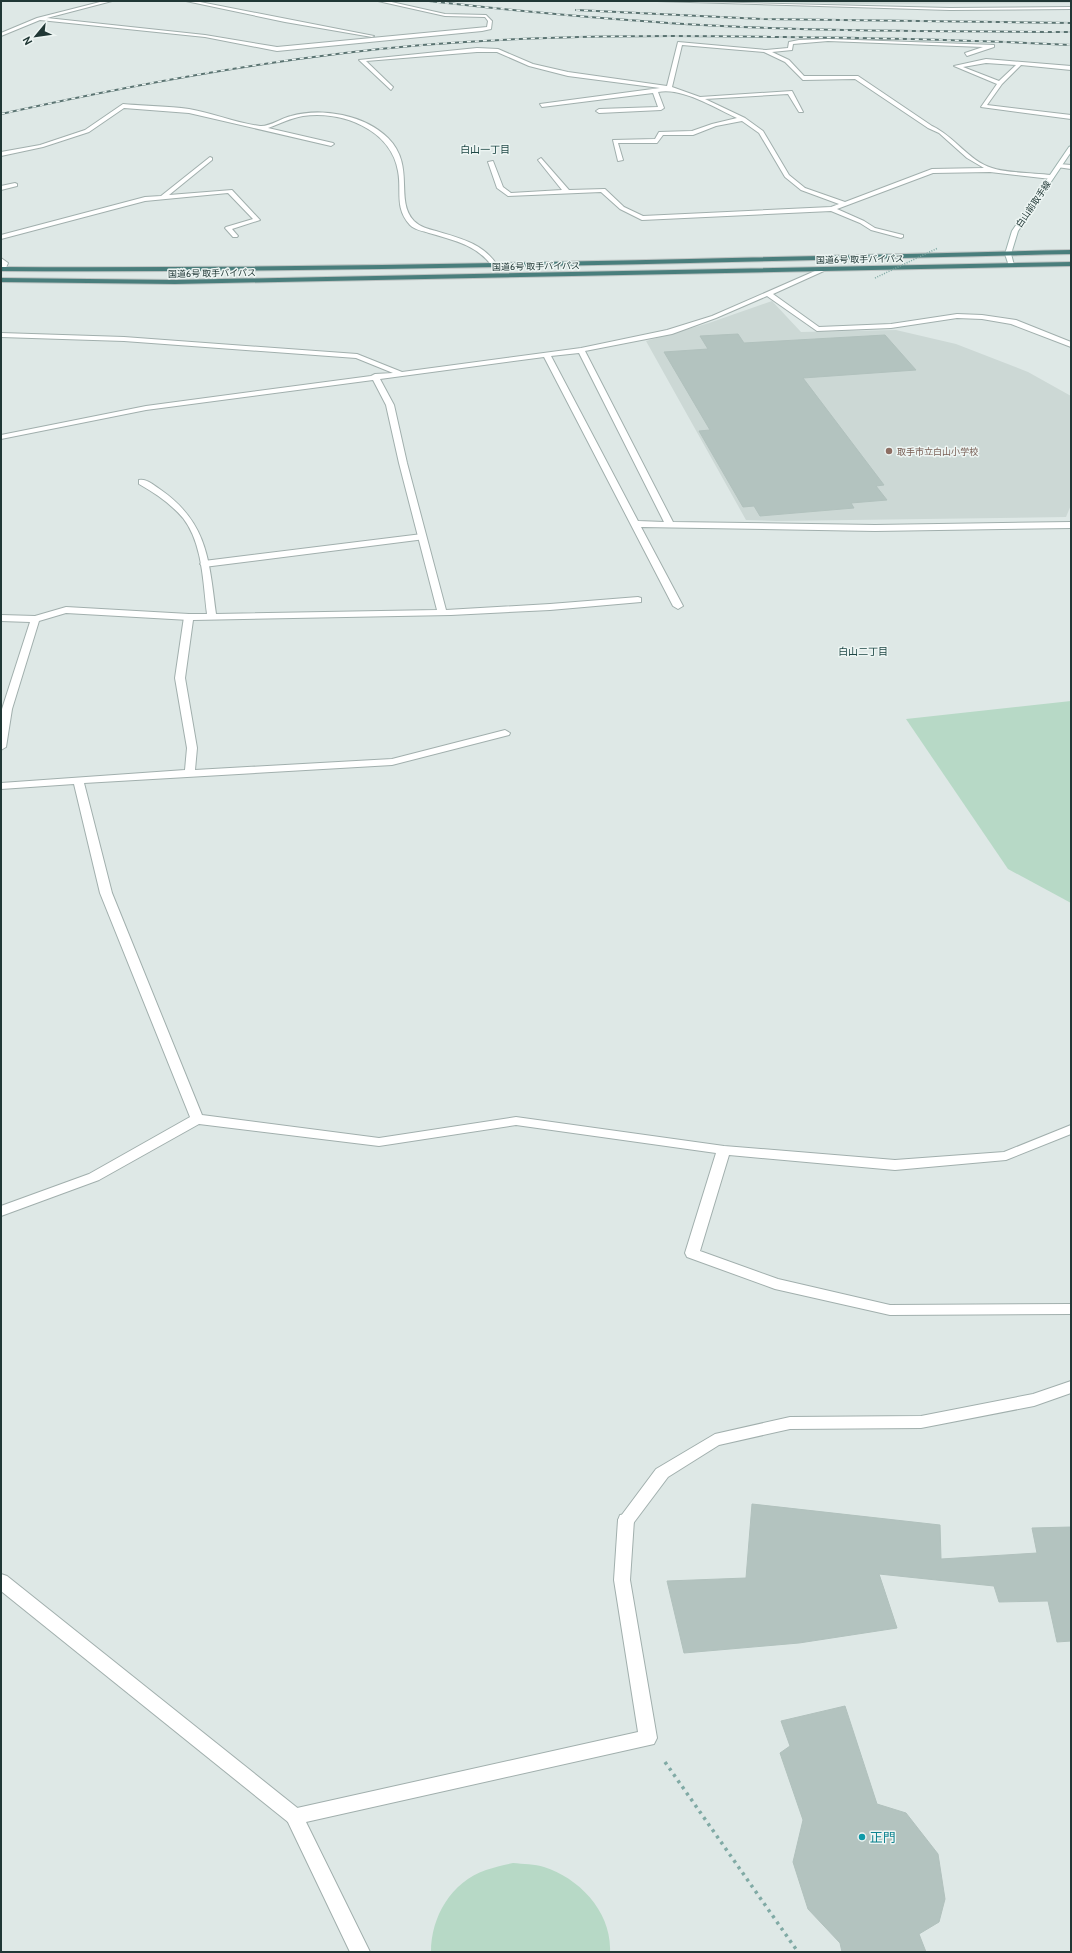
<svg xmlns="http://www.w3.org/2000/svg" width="1072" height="1953" viewBox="0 0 1072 1953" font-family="Cabin,'Noto Sans JP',sans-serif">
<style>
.built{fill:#ccd8d5}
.green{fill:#b7d9c6}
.building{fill:#b3c3bf;stroke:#b1c1bd}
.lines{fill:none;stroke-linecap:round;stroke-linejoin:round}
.service-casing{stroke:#a1afad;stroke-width:2}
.minor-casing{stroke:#a1afad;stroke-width:2}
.tertiary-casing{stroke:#a1afad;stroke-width:2}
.secondary-casing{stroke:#9db3af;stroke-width:2}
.trunk-casing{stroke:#bcc3c2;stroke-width:2}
.path{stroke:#80aaa5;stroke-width:3.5;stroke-dasharray:3 4.5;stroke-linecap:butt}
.service{fill:#fff;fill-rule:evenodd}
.minor{fill:#fff;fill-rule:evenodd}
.tertiary{fill:#fff;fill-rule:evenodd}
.secondary{fill:#fff;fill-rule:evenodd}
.trunk{fill:#497e7c;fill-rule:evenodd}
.rail-casing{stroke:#5a7371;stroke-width:2}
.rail{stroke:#edf5f3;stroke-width:1.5;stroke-dasharray:4;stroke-linecap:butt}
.path-bridge{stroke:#80aaa5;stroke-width:1.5;stroke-dasharray:1 1.5;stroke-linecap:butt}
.education-dot{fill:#8d6e63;stroke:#edf5f3;stroke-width:1.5}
.culture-dot{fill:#0f9aa8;stroke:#edf5f3;stroke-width:1.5}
.labels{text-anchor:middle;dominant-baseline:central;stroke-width:3;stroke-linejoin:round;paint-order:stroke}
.far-street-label{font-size:9px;fill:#203735;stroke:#edf5f3}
.far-education-label{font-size:9px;fill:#785e54;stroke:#edf5f3;text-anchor:start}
.far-neighbourhood-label{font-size:10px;fill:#1e4745;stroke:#edf5f3}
.near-culture-label{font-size:13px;fill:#0d838f;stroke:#edf5f3;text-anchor:start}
</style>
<rect width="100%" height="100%" fill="#dee8e6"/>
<g class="built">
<polygon points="745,1 1071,1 1071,3 846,4"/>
<polygon points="772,301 801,332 896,330 956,344 1028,372 1071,396 1071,505 1066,517 776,521 746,520 646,341 709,323"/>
</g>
<g class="green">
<polygon points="1071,701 1071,903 1008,869 906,719"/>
<path d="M513 1863C523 1864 535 1864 544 1867 579 1878 612 1912 610 1952H431C431 1917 451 1882 486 1870 495 1867 504 1865 513 1863Z"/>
</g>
<g class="building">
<polygon points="738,334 744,343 885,335 916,370 803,378 884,485 876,486 887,500 851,503 854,508 760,516 754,506 743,507 699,431 710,430 664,352 708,349 700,336"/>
<polygon points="752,1504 940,1525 941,1559 1037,1553 1032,1528 1071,1527 1071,1641 1057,1642 1048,1601 999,1602 994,1586 879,1574 897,1628 799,1643 684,1653 667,1581 746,1578"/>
<polygon points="845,1706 877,1804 906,1813 938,1854 945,1899 939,1922 919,1934 926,1952 842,1952 840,1943 808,1909 793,1862 803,1820 780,1753 790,1746 781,1721"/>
</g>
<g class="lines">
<defs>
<g id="service">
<polygon points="422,534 425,535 425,539 204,567 200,564 204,561"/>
<polygon points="66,607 189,614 194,617 189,620 66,613 39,621 12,709 6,747 1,750 2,709 30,622 1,621 1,615 35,616"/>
<polygon points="626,1514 632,1515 634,1520 630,1580 657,1738 654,1744 306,1822 370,1952 350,1952 285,1816 288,1810 638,1732 614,1580 618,1520 620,1515"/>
</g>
<g id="minor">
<polygon points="104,1 112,1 47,18 205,35 277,47 487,27 488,21 485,17 445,16 378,1 387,1 445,14 486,15 492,21 491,29 482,31 277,51 205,37 40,20 1,36 1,33 37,18"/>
<polygon points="186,1 195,1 374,36 372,37 285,22"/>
<path d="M828 39 994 45V47L967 56 965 53 983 47 828 41 793 44 792 50 772 52 789 60 804 76H858L932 126C954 136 969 161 992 168 1006 173 1036 173 1051 175L1054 177 1051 179 990 172 933 173 837 209 864 221 875 228 903 235V237L901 238 871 230 860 223 831 211 642 220 620 209 601 192 508 196 497 188 488 162 493 161 503 187 511 193 562 190 538 160 541 158 569 190 605 189 624 207 643 216 831 207 839 204 801 190 785 177 759 133 742 121 716 126 693 135H663L657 143H618L623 160 618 161 613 140 655 139 659 132 692 131 712 124 737 118C715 108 682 87 658 92L664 108 661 110 599 113 596 111 599 109 658 107 653 93 542 107 540 104 660 88 568 76 529 66 497 52H477L366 61 393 87 391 90 359 60 477 48 498 49 533 64 568 72 667 86 678 42 766 50 788 48 789 42 799 40ZM682 45 764 52 785 62 803 80 855 79 928 128 939 133 967 158 984 168 932 169 845 202 805 188 789 175 763 131 745 118 705 99 788 94 799 112H803L792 91 700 97 672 87Z"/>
<path d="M986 59 1071 66V70L1021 65 1002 84 987 105 1071 115V119L981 107 997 84 954 66ZM986 63 1016 65 999 81 963 67Z"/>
<path d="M123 104C145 106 168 106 189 109 213 113 236 123 260 126 269 127 282 118 291 116 322 107 365 115 388 138 416 166 394 200 414 221 420 227 428 229 436 231 459 238 483 243 497 265L492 266C477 245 453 240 429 233 423 231 415 230 410 225 394 208 402 191 398 171 391 129 341 110 303 116 291 118 279 124 268 128L333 143 334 144 331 146 189 113 124 108 89 132 43 147 1 156V152L40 145 85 130Z"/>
<polygon points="210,157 212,158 212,160 169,195 232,190 260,220 232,229 238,236 237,237 233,237 225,228 226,227 253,219 228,193 145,201 1,239 1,235 145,197 161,196"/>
<polygon points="15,183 17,184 17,186 1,190 1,186"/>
<polygon points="1,258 8,263 5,270 1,271"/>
<path d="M824 267 827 269 826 270 773 294 819 327 891 324 957 314 982 315 1016 320 1071 342V347L1011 324 982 319 957 318 891 328 817 331 767 296 716 318 672 334 585 351 673 522 875 525 1071 522V528L875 531 641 527 683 606 678 609 673 606 544 357 380 379 394 405 407 463 446 610 550 604 638 597 641 598V602L550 610 451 615 193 620 185 678 197 748 195 770 392 759 505 730 510 733 509 735 392 765 84 783 112 893 202 1115 379 1138 516 1117 724 1146 895 1160 1004 1152 1071 1125V1134L1006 1160 895 1170 729 1155 700 1251 778 1279 890 1305 1071 1304V1314L890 1315 775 1289 687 1257 685 1253 716 1153 516 1125 379 1146 199 1124 99 1180 1 1216V1206L89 1174 190 1117 100 893 74 784 1 789V783L185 770 187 748 175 678 184 617 189 614H207C203 583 203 544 183 518 171 504 155 493 139 484V480C146 478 155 486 161 490 208 523 209 561 216 614L437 610 399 463 386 405 373 380 146 410 1 439V435L146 406 371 376 375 374 393 373 356 358 124 341 1 337V333L124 337 357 354 402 372 581 348 667 330 712 316ZM579 353 664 522 638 521 551 356Z"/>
<polygon points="1071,1381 1071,1393 1034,1406 921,1428 790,1429 719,1445 668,1477 632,1525 626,1526 620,1525 618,1520 656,1469 715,1434 790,1417 921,1416 1033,1394"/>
<polygon points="1,1574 7,1576 300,1810 303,1816 300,1822 294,1824 288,1822 1,1591"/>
</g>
<g id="tertiary">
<polygon points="657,1 950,8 1071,7 1071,9 950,10"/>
<polygon points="1059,164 1071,165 1071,169 1057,167 1057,165"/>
</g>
<polygon id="secondary" points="1071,146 1071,152 1018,231 1011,254 1014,265 1009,266 1005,254 1012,231 1069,147"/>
<g id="trunk">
<path d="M1071 250V254C714 262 358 273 1 271V267C358 269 714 258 1071 250Z"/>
<polygon points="1071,262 1071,266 175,284 1,282 1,278 175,280"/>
</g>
</defs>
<use href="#service" class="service-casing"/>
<use href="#minor" class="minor-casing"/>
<use href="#tertiary" class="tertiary-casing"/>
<use href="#secondary" class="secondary-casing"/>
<use href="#trunk" class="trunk-casing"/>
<polyline class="path" points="665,1762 798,1952"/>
<use href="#service" class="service"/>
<use href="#minor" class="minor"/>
<use href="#tertiary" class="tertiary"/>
<use href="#secondary" class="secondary"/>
<use href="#trunk" class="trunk"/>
<defs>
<g id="rail">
<path d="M429 1C526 12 624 21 722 26 838 32 955 31 1071 32"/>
<polyline points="576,10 762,19 1071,23"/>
<path d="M1 114C140 83 280 57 422 45 543 35 664 35 784 37 880 38 976 40 1071 45"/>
</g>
</defs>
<use href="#rail" class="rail-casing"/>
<use href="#rail" class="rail"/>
<polyline class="path-bridge" points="875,278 938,248"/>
</g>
<circle class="education-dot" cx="889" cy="451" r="4"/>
<circle class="culture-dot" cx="862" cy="1837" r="4"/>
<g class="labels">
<g class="far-street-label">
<text transform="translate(1033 204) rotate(-56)">白山前取手線</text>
<text transform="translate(860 259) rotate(-1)">国道6号 取手バイパス</text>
<text transform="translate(536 266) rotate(-1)">国道6号 取手バイパス</text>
<text transform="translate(212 273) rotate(-1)">国道6号 取手バイパス</text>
</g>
<g class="far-education-label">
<text x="897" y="451">取手市立白山小学校</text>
</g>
<g class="far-neighbourhood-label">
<text x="485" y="149">白山一丁目</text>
<text x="863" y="651">白山二丁目</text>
</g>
<g class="near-culture-label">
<text x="870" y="1837">正門</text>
</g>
</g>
<rect width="1072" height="1953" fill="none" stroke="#203735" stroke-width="4"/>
<g transform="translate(36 36) rotate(241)" stroke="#edf5f3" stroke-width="3" paint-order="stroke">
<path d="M0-3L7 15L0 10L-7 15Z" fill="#203735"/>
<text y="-6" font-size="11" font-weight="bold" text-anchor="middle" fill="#203735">N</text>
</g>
</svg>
